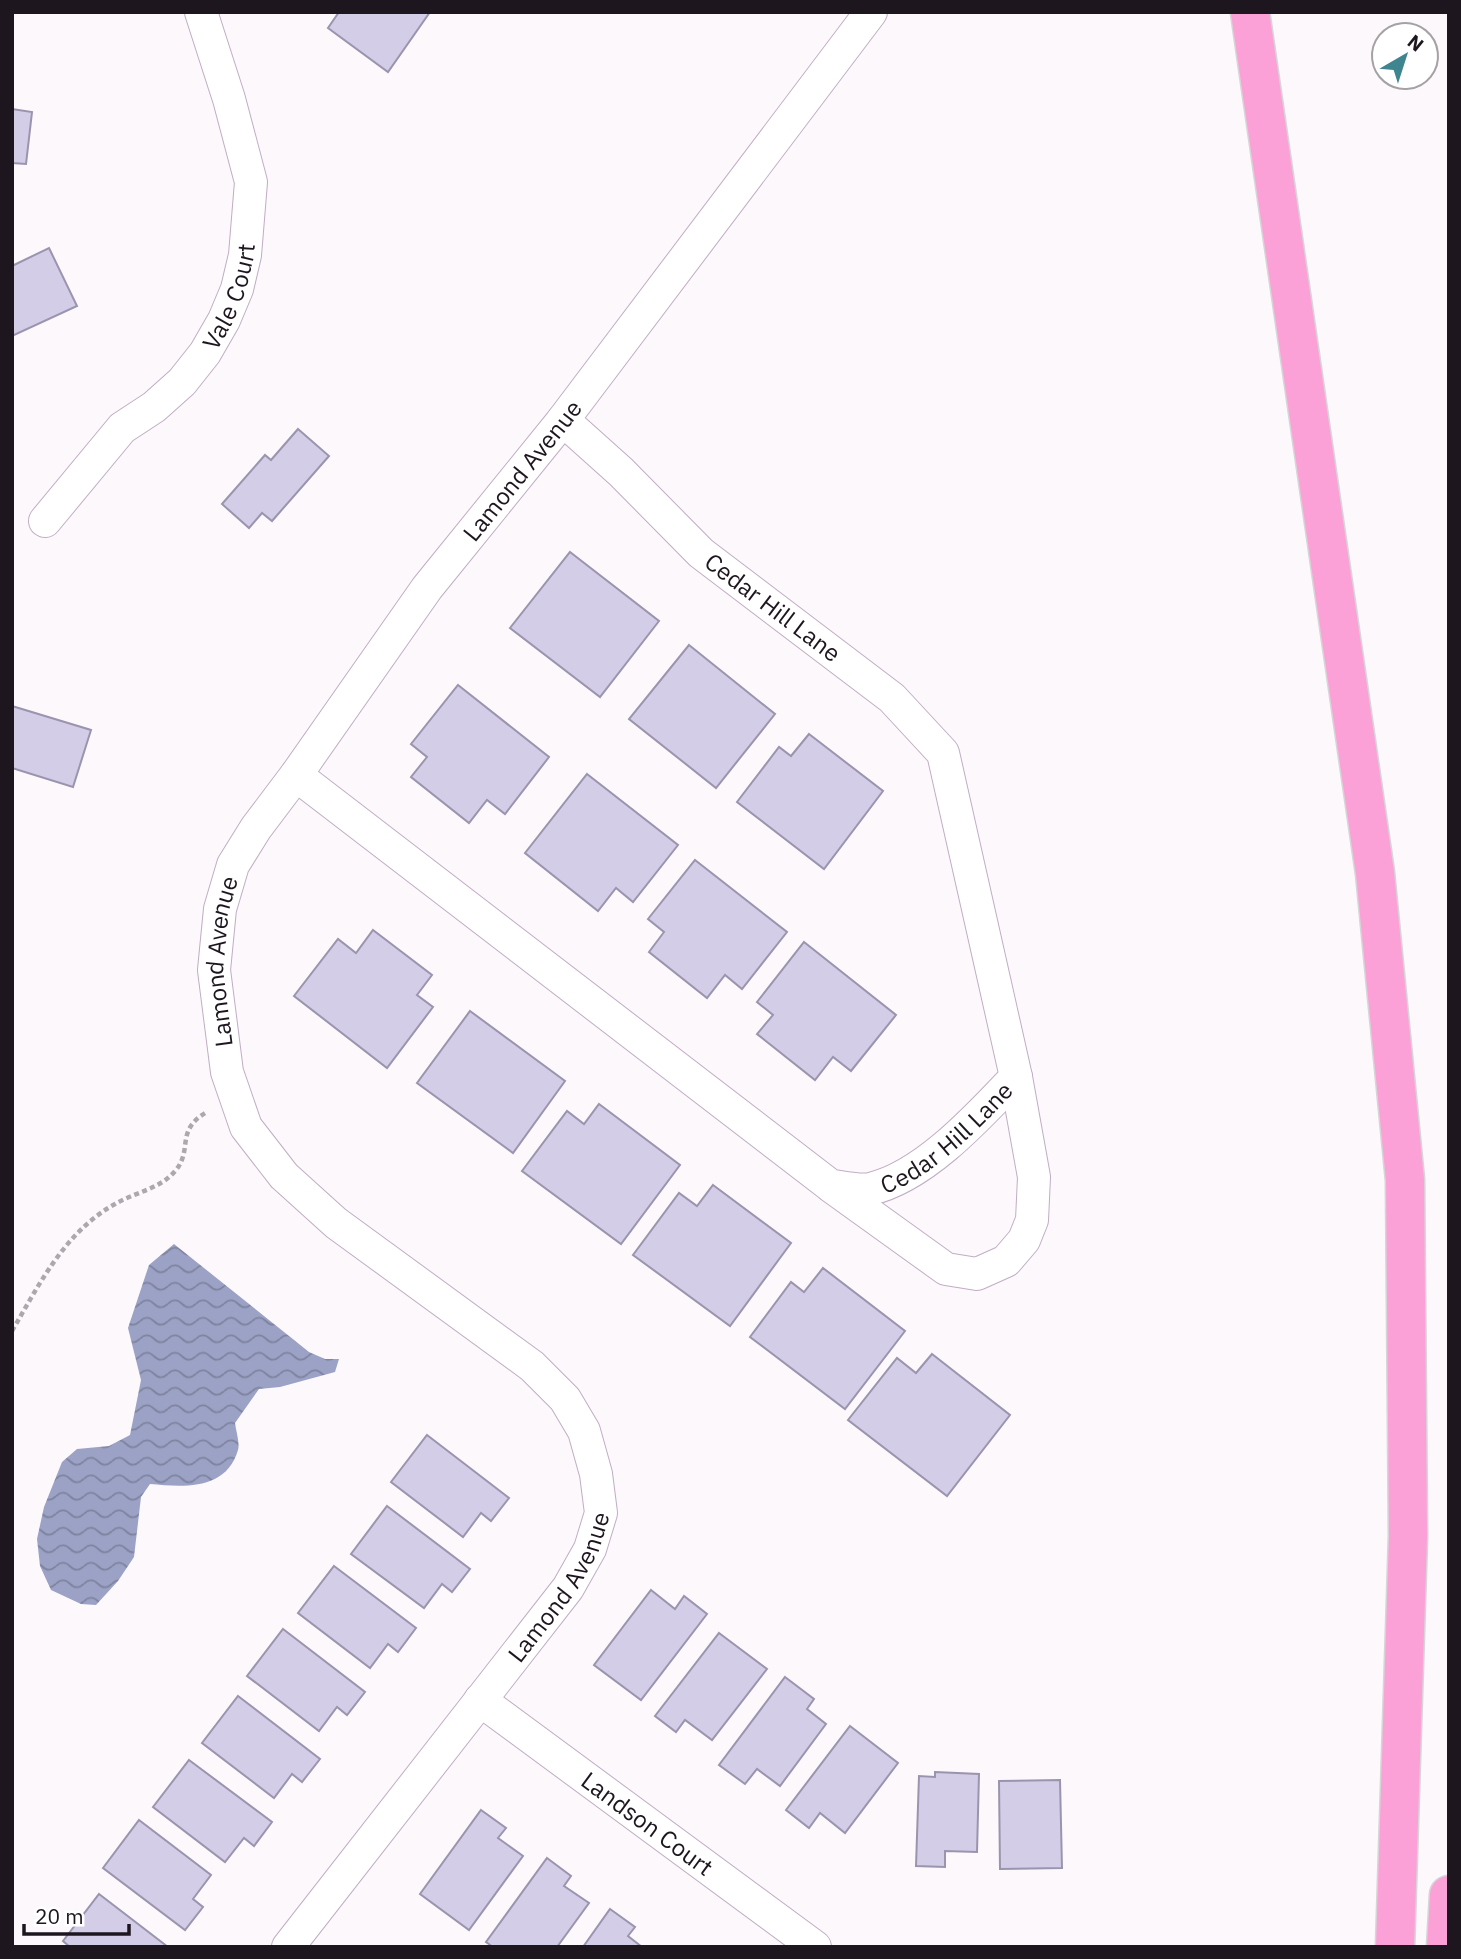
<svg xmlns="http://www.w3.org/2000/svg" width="1461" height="1959" viewBox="0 0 1461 1959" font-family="'IBM Plex Sans',sans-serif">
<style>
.water{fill:url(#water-waves)}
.building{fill:#d4cde8;stroke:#9b94ae;stroke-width:2}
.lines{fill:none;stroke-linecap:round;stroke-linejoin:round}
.street-casing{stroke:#c1adc4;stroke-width:34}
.highway-casing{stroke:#d6d5d7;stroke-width:41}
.path{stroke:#ada8ae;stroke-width:4.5;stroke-dasharray:5 3.5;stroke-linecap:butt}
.street{stroke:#fff;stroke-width:32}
.highway{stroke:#fba1d8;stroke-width:38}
.labels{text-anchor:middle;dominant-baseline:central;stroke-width:6;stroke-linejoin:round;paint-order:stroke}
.street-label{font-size:24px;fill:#1d161f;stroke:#fff}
</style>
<defs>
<pattern id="water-waves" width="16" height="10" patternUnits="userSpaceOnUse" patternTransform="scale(1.75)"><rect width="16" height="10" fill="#9ba2c5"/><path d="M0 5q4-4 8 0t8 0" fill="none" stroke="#7e839f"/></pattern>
</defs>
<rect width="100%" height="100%" fill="#fcf8fc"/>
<path class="water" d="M174 1244 309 1352 325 1359H339L335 1372 280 1387 259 1389 235 1423C236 1431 240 1443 238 1450 226 1491 183 1487 150 1484L141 1497 134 1557 118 1581 96 1605 81 1604 51 1590 40 1566 37 1539 44 1507 62 1462 77 1449 109 1446 130 1435 141 1380 128 1328 149 1265Z"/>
<g class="building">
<polygon points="339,12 430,12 388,72 328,28"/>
<polygon points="12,109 32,112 26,164 12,163"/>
<polygon points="49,248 77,306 12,336 12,266"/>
<polygon points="298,429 329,456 272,521 262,513 249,528 222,504 265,455 271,460"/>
<polygon points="570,552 659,621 600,697 510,628"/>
<polygon points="689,645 775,714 716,788 629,719"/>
<polygon points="458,685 549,757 505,814 487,800 469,823 411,777 427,757 411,744"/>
<polygon points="12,706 91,730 73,787 12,768"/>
<polygon points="809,734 883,791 824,869 737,802 779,747 791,756"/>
<polygon points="587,774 678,845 633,902 616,888 598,911 525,853"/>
<polygon points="695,860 787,932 742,989 725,975 707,998 649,952 664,932 648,919"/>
<polygon points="373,930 432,975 417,995 433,1007 387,1068 294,996 338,939 356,953"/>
<polygon points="804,942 896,1015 851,1071 833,1057 815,1080 757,1034 773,1015 757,1002"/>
<polygon points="470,1011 565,1081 513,1153 417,1083"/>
<polygon points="599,1104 680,1165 621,1244 522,1171 567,1111 584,1124"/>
<polygon points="713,1185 791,1243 730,1326 633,1255 679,1193 697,1206"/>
<polygon points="823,1268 905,1331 845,1409 750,1337 791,1282 804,1292"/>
<polygon points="932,1354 1010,1415 947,1496 848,1420 897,1358 916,1373"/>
<polygon points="427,1435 509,1498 491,1521 481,1513 463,1537 391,1482"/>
<polygon points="387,1506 470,1569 452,1592 442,1584 424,1608 351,1554"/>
<polygon points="334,1566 416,1628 398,1652 388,1644 370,1668 298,1613"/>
<polygon points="651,1590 675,1609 684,1596 707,1614 641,1700 594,1665"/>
<polygon points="283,1629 365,1692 347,1715 337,1707 319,1731 247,1676"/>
<polygon points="719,1633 767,1669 712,1740 685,1720 676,1732 655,1716"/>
<polygon points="785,1677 814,1699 807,1709 826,1724 780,1786 757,1769 745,1784 719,1765"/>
<polygon points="238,1696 320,1759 302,1782 292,1774 274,1798 202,1743"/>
<polygon points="850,1726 898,1763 845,1833 820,1813 809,1828 786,1810"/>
<polygon points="189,1760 272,1822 254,1846 244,1838 225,1862 153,1807"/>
<polygon points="935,1772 979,1774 977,1852 945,1851 945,1867 916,1866 919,1776 935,1777"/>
<polygon points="1060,1780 1062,1868 1000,1869 999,1781"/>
<polygon points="481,1810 506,1828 498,1838 523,1856 469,1930 420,1894"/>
<polygon points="139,1820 211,1875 193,1899 203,1907 185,1930 103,1868"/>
<polygon points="547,1858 571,1876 564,1886 589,1903 557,1947 493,1947 486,1942"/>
<polygon points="99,1894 168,1947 70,1947 63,1941"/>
<polygon points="610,1909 635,1927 628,1936 642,1947 583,1947"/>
</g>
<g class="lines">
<defs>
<g id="street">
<path id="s1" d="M45 521 122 428 154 407 182 382 205 353 224 320 237 289 245 255 251 182 229 99 201 12"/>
<path id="s2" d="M296 775 831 1186C843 1187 858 1191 870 1189 924 1177 979 1116 1016 1077L943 753 892 698 701 553 621 472 563 420"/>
<polyline points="832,1187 946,1269 977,1274 1006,1261 1024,1240 1032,1220 1034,1177 1016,1077"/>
<path id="s3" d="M480 1700 815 1947"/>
<path id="s4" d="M288 1947 568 1588 590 1549 601 1513 596 1474 584 1431 565 1399 532 1366 336 1223 284 1176 246 1127 227 1072 214 970 220 909 233 865 256 828 296 775 427 588 563 420 871 12"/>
</g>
<g id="highway">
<polyline points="1250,12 1375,873 1405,1180 1408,1536 1395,1947"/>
<polyline points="1446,1947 1449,1895"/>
</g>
</defs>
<use href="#street" class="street-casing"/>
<use href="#highway" class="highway-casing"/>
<path class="path" d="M12 1331C40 1283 65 1232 115 1204 135 1192 161 1189 176 1170 193 1149 175 1130 207 1112"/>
<use href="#street" class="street"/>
<use href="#highway" class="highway"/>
</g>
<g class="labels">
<g class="street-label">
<text stroke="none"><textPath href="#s1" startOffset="296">Vale Court</textPath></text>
<text stroke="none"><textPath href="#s4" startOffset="1838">Lamond Avenue</textPath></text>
<text transform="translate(773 607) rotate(37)">Cedar Hill Lane</text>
<text stroke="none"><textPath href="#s4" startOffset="1250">Lamond Avenue</textPath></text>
<text stroke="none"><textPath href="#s2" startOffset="807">Cedar Hill Lane</textPath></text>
<text stroke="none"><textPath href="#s4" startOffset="452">Lamond Avenue</textPath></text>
<text stroke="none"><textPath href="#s3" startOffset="208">Landson Court</textPath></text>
</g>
</g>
<rect width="1461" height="1959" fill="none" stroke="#1d161f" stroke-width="28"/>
<g transform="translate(1405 56) rotate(39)"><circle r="33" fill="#ffffff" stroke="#a5a2a5" stroke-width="2"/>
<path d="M0-5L12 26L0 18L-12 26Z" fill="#3f8590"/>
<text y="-10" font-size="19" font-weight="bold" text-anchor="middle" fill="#1d161f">N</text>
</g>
<path d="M24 1924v10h105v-10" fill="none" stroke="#1d161f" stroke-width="3.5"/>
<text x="35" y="1924" font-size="21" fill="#1d161f" stroke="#ffffff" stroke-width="5" paint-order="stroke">20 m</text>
</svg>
